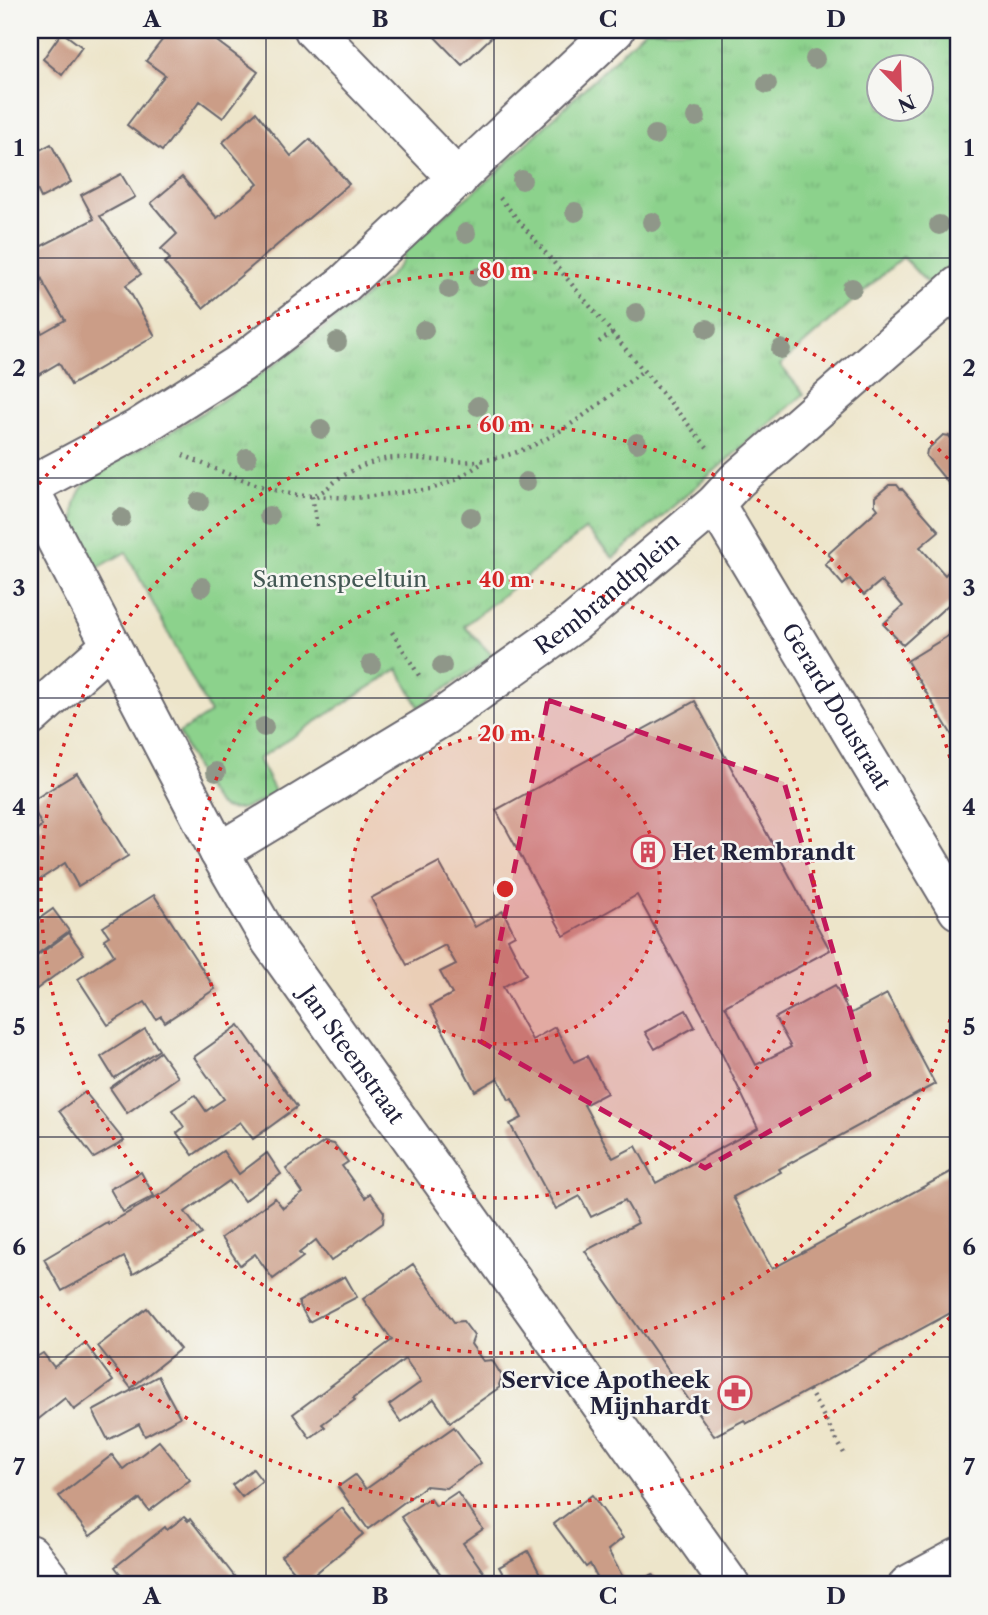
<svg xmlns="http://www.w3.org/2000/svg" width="988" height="1615" viewBox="0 0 988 1615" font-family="'Libre Caslon Text',serif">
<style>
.grass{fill:url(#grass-tufts);stroke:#577a64;stroke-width:2;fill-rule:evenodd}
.building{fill:#cb9d87}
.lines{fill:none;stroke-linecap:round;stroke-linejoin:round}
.street-casing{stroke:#69666d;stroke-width:42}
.path{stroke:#69666d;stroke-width:4.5;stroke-dasharray:2 5;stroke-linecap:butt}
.street{stroke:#fff;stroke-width:38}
.tree{fill:#8f9789}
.marked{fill:#c2185b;fill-opacity:0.2;stroke:#c2185b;stroke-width:5;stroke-dasharray:14 9;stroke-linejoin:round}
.grid{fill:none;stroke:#22223b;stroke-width:2;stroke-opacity:0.55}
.ring{fill:none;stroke:#d62828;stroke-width:3.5;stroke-dasharray:3.5 7}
.labels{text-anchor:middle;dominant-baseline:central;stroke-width:5;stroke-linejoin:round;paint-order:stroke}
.park-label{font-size:23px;fill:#425753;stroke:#f6f6f2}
.street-label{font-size:23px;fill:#22223b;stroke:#f6f6f2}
.poi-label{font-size:23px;font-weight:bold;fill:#22223b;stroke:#f6f6f2;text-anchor:start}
.centre{fill:#d62828;stroke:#f6f6f2;stroke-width:3.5}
.ring-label{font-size:21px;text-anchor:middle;font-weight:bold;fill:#d62828;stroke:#f6f6f2;stroke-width:5;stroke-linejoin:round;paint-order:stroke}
.neatline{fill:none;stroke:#22223b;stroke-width:2.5}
.grid-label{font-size:23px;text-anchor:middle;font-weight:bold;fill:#22223b}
</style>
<defs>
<pattern id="grass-tufts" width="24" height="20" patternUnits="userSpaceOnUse" patternTransform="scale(1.75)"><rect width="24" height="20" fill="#8cd28c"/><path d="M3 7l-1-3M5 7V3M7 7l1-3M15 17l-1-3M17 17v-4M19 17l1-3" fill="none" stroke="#78b47a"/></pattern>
</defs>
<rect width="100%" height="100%" fill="#f6f6f2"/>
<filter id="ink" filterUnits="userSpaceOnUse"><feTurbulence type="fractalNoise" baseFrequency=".0143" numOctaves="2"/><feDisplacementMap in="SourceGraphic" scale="14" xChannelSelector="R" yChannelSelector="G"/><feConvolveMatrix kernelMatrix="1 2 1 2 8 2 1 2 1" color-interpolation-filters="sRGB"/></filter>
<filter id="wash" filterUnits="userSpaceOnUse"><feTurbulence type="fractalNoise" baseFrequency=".00686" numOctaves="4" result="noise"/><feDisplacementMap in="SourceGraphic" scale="28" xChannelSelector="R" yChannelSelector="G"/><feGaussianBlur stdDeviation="1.57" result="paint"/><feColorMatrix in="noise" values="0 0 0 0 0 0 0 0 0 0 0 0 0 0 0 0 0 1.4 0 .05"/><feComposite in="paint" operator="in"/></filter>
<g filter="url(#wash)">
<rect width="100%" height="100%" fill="#ede5ca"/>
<path class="grass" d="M645 30H958V258L928 284 903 257 780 365 804 394 613 558 586 529 464 626 493 656 419 707 398 669 258 759 276 793C261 801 241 814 224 808 208 802 187 749 179 733L210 713 126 552 94 570C80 545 65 519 80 491 91 471 148 446 169 433 232 396 291 355 348 309 362 299 391 277 400 264 403 260 403 254 404 249L494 175ZM880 66H922V108H880Z"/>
<g id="blocks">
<g class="building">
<polygon points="170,30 202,30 258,72 223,118 200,101 162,151 127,125 165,75 146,61"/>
<polygon points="428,30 499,30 462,65"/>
<polygon points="62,32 82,47 62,75 43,59"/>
<polygon points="256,112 291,156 310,139 349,184 203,308 164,263 170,259 161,249 177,234 151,203 182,177 217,218 258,184 223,142"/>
<polygon points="51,144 71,182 41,198 30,175 30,155"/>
<polygon points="121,174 135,197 100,216 141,274 126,285 155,336 71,385 59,363 30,380 30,312 42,333 65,320 45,286 30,252 94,219 81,195"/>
<polygon points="943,435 949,436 954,442 958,438 958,495 926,456 927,450"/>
<polygon points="889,485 897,485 901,490 902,489 939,531 920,547 945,575 951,569 958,578 958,596 903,645 883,624 903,606 881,581 864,595 850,579 843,585 825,564 832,558 828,554 878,509 875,505 875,497"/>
<polygon points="953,633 958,643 958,745 907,661"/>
<polygon points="695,701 830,950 725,1006 756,1065 791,1047 775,1018 835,985 850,1014 887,994 935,1084 779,1169 781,1172 733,1197 772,1269 958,1168 958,1309 746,1424 744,1420 714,1436 585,1251 638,1223 625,1200 591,1217 580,1196 556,1209 510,1124 522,1118 512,1099 509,1100 498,1078 475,1091 430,1006 452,994 440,972 456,964 445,945 407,965 371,898 439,862 475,927 503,911 515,935 508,939 526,974 503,987 532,1040 555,1027 574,1062 587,1056 607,1093 584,1105 613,1158 636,1146 656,1183 758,1128 704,1017 637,895 564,936 496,810"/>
<polygon points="77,773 128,856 78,886 65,863 30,886 30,834 42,826 30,802"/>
<polygon points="154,895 215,989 165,1022 161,1016 156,1019 145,1002 108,1025 78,979 114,955 104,939 109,936 103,927"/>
<polygon points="53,909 69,931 33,957 30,953 30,925"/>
<polygon points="69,933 84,954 30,994 30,961"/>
<polygon points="686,1010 695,1027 655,1049 645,1032"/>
<polygon points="239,1025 297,1107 253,1139 240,1122 193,1155 177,1133 184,1127 172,1110 195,1095 206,1111 224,1099 194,1057"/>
<polygon points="145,1029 159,1050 114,1078 101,1057"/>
<polygon points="160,1052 178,1077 127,1113 110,1088"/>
<polygon points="85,1092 124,1141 94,1158 59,1111"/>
<polygon points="324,1142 334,1144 348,1162 342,1166 365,1198 370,1193 384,1212 383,1223 331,1261 316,1240 299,1253 303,1257 273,1279 255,1254 240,1265 221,1238 275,1198 283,1208 303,1193 286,1169"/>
<polygon points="223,1151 239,1174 267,1153 281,1174 244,1201 229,1181 185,1212 202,1234 133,1274 124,1257 62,1291 44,1259 107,1222 108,1224 168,1190"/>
<polygon points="141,1172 154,1196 123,1212 110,1189"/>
<polygon points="413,1264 454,1322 463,1321 474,1336 471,1344 483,1361 492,1360 502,1376 499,1385 500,1387 450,1422 434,1399 401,1422 389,1405 421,1382 405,1359 353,1398 355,1400 322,1424 325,1427 310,1438 293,1414 392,1340 363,1299"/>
<polygon points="345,1276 357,1297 309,1322 298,1302"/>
<polygon points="147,1308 180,1349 131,1388 98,1346"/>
<polygon points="85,1343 113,1381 74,1410 65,1398 30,1426 30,1361 43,1353 54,1367"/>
<polygon points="158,1376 180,1417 145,1436 139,1424 108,1440 93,1411"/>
<polygon points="454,1427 481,1463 446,1488 426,1486 368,1529 338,1487 355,1475 366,1489"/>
<polygon points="159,1441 190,1480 149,1511 140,1499 90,1536 59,1496 112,1455 123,1469"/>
<polygon points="253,1469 262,1481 242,1497 232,1485"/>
<polygon points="457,1492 483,1529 463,1543 484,1573 466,1585 448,1585 401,1517 430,1498 436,1506"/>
<polygon points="592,1495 623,1538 608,1550 627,1585 601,1585 590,1564 586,1567 554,1524"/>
<polygon points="342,1508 363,1534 304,1583 281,1556"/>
<polygon points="184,1517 188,1521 190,1519 241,1585 129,1585 115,1567 165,1527 167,1530"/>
<polygon points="528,1551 546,1585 509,1585 499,1567"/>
<polygon points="653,1574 659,1585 632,1585"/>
</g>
</g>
</g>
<g filter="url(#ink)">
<use href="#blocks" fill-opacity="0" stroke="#69666d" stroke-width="2"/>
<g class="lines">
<defs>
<g id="street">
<polyline points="314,30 458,179"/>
<polyline points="30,486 137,429 241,363 344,284 615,30"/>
<path id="s1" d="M30 490 219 852 270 940 730 1585"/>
<path id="s2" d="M715 504 958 910"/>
<polyline points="30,717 111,645"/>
<path id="s3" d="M219 852 444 716 573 624 715 504 736 481 958 286"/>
<polyline points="30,1554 54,1585"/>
<polyline points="908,1585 958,1558"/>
</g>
</defs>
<use href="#street" class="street-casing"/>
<g class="path">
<polyline points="500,198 707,447"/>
<polyline points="599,342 612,333"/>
<path d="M183 455C207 466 291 502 314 495 325 492 332 483 341 477 354 469 370 462 385 459 416 455 445 464 476 461 540 456 593 408 643 371"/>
<polyline points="317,526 312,496 355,498 431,489 454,481 484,462"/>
<polyline points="392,632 420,677"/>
<polyline points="809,1390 845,1455"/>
</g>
<use href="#street" class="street"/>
</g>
<g class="tree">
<circle cx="815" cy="59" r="10"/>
<circle cx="767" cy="84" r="10"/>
<circle cx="696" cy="117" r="10"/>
<circle cx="655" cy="135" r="10"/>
<circle cx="522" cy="180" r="10"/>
<circle cx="575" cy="212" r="10"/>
<circle cx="652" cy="222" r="10"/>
<circle cx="939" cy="225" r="10"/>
<circle cx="466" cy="233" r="10"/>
<circle cx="479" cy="277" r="10"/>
<circle cx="852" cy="288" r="10"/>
<circle cx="449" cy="289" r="10"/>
<circle cx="636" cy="313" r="10"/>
<circle cx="707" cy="329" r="10"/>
<circle cx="424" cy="330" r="10"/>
<circle cx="337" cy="342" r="10"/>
<circle cx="781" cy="349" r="10"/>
<circle cx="478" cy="406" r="10"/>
<circle cx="321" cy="429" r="10"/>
<circle cx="637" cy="443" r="10"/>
<circle cx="247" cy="458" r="10"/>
<circle cx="526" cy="482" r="10"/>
<circle cx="199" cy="502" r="10"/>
<circle cx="269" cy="516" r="10"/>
<circle cx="471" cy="517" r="10"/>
<circle cx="121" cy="518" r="10"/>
<circle cx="202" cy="587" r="10"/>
<circle cx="371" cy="664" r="10"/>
<circle cx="442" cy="666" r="10"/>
<circle cx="264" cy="727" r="10"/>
<circle cx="216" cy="772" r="10"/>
</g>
</g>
<path class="marked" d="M548 700 784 782 869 1075 705 1168 480 1041Z"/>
<path class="grid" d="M266 30V1585M494 30V1585M722 30V1585M30 258H958M30 478H958M30 698H958M30 917H958M30 1137H958M30 1357H958"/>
<circle cx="505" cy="889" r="155" fill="#d62828" fill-opacity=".12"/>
<g class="ring">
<circle cx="505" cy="889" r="155"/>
<circle cx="505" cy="889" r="309"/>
<path d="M958 989A464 464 0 1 1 958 789"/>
<path d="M957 1310A618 618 0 0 1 32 1286M32 492A618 618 0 0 1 957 468"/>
</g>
<defs>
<symbol id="building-ring" viewBox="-11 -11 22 22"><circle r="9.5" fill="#f6f6f2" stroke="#d1495b" stroke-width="1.5"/><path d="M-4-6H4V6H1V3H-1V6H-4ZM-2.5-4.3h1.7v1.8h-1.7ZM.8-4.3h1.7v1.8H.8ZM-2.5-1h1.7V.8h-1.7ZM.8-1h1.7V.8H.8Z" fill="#d1495b"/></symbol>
<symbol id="pharmacy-ring" viewBox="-11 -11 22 22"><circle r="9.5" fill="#f6f6f2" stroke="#d1495b" stroke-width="1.5"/><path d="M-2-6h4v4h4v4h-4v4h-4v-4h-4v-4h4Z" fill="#d1495b"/></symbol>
</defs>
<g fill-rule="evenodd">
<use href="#building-ring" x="629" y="833" width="38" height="38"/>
<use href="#pharmacy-ring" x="716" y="1374" width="38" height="38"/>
</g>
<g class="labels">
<g class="park-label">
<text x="340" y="579">Samenspeeltuin</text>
</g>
<g class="street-label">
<text stroke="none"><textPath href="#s3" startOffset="467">Rembrandtplein</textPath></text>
<text stroke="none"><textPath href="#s2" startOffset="236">Gerard Doustraat</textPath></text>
<text stroke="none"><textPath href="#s1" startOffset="651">Jan Steenstraat</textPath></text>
</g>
<g class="poi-label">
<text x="672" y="852">Het Rembrandt</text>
<text x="710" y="1380" text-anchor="end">Service Apotheek<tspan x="710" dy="26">Mijnhardt</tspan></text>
</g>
</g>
<circle cx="505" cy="889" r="10" class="centre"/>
<g class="ring-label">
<text x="505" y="278">80 m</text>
<text x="505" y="432">60 m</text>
<text x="505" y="587">40 m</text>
<text x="505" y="741">20 m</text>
</g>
<rect width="988" height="1615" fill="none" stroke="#f6f6f2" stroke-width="77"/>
<g transform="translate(900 88) rotate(157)"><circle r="33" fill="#f6f6f2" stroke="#a1a1a9" stroke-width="2"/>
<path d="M0-5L12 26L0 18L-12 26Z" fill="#d1495b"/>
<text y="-10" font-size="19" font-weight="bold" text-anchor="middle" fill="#22223b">N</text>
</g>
<rect x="38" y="38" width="912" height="1538" class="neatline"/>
<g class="grid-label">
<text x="152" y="27">A</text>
<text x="380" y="27">B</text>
<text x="608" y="27">C</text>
<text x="836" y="27">D</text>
<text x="19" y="156">1</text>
<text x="969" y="156">1</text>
<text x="19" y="376">2</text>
<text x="969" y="376">2</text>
<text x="19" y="596">3</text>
<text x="969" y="596">3</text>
<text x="19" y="815">4</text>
<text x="969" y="815">4</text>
<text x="19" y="1035">5</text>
<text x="969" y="1035">5</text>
<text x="19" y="1255">6</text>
<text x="969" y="1255">6</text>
<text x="19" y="1475">7</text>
<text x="969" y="1475">7</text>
<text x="152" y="1604">A</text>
<text x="380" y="1604">B</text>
<text x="608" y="1604">C</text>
<text x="836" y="1604">D</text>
</g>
</svg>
